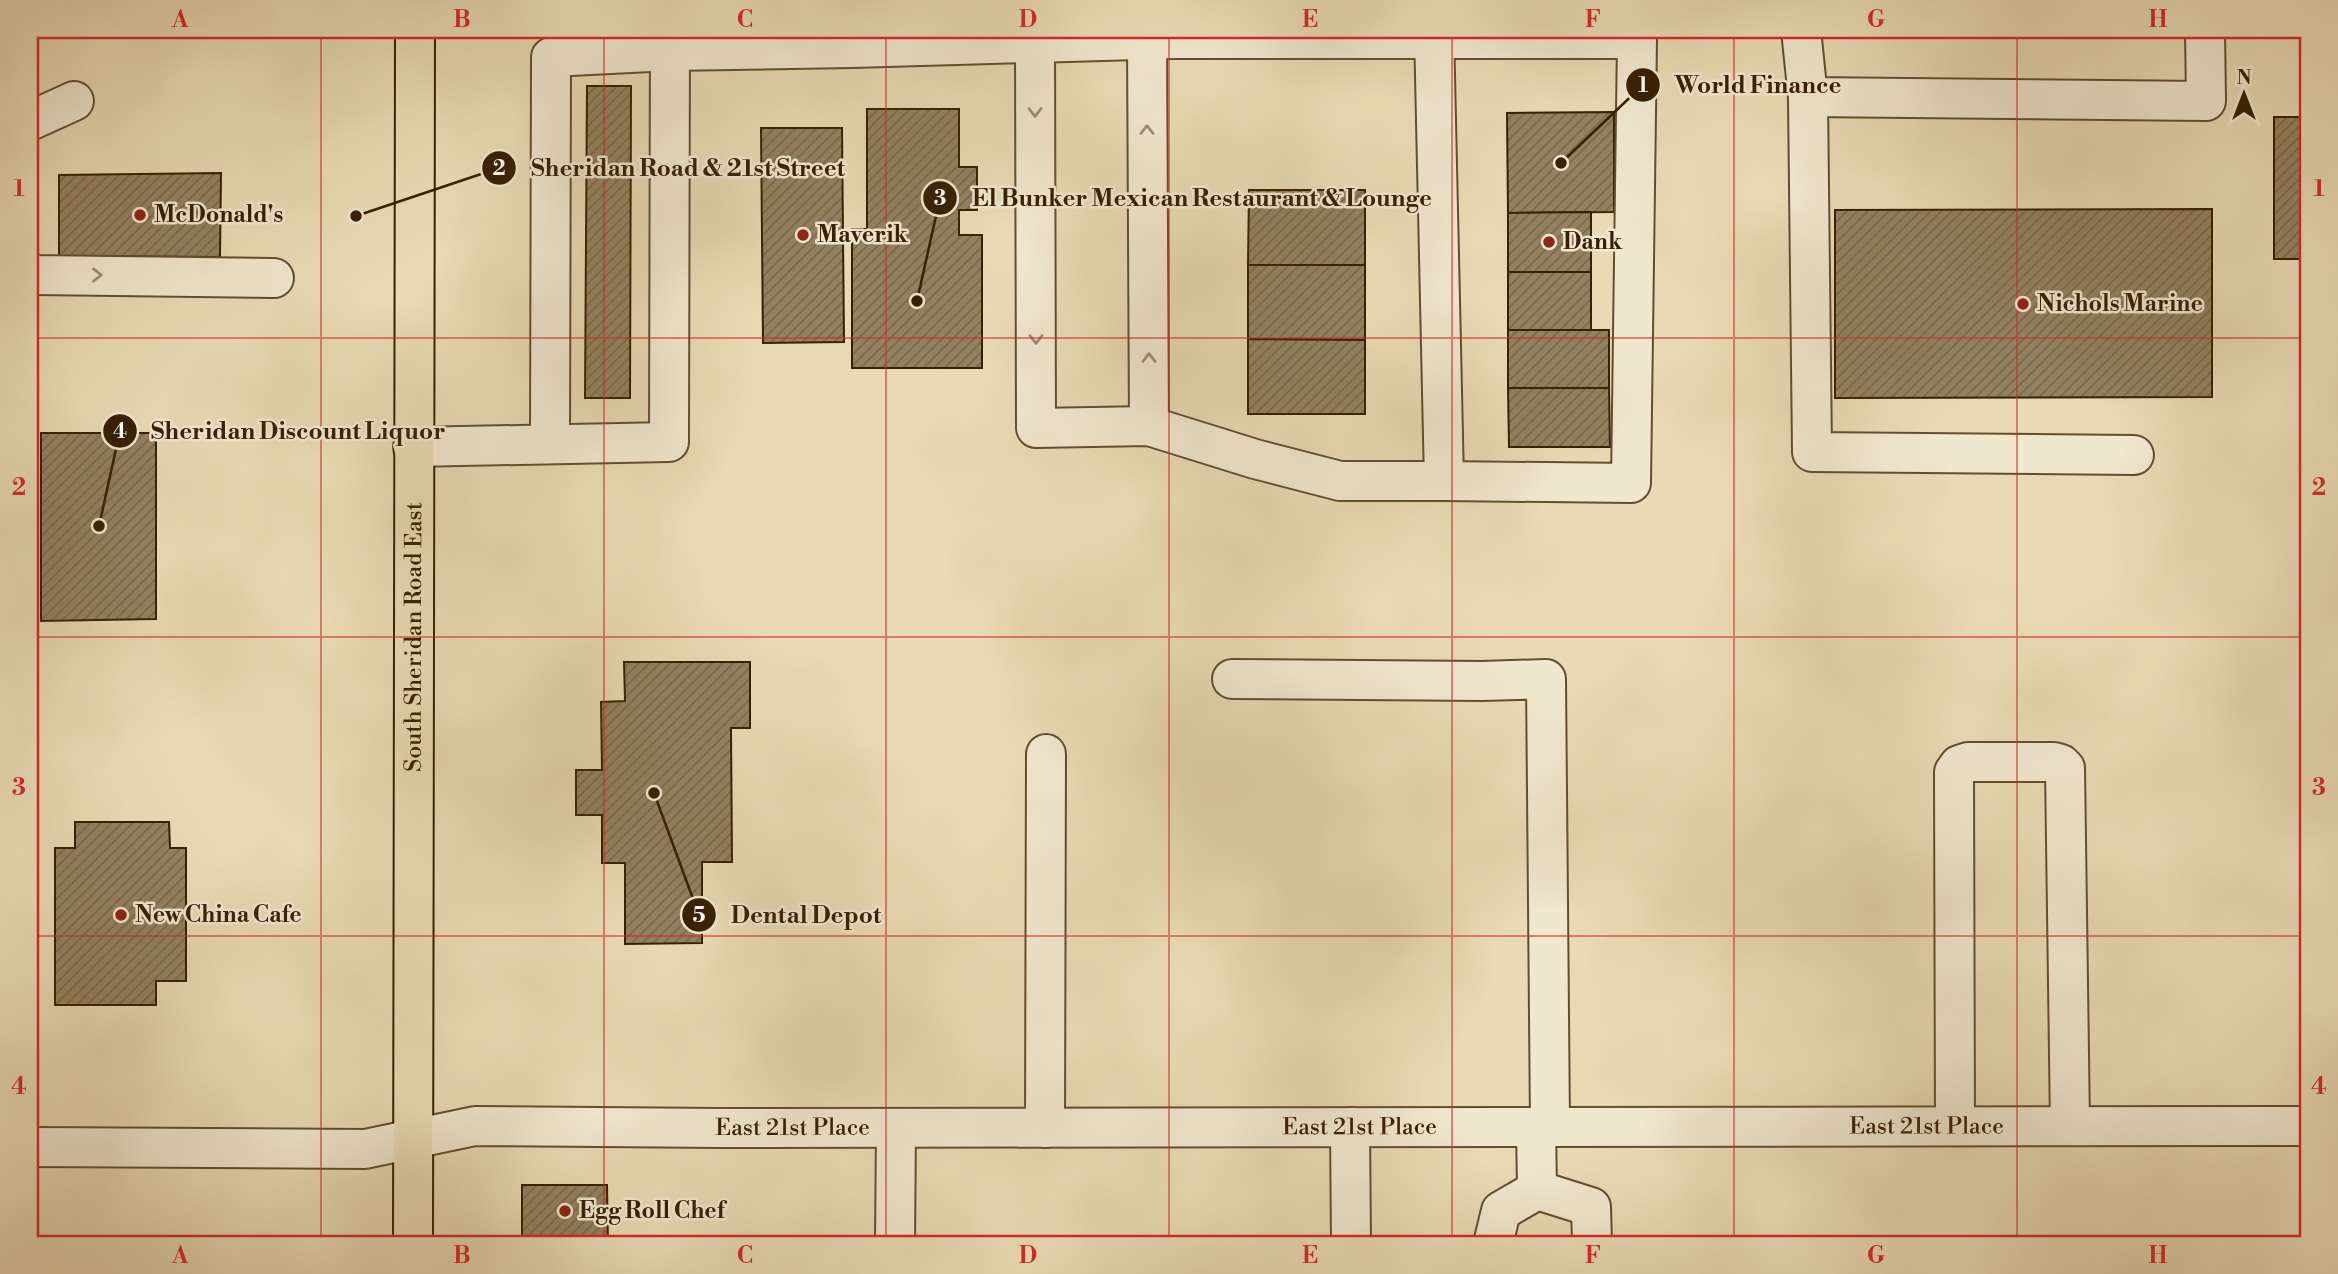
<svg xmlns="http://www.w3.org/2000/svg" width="2338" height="1274" viewBox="0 0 2338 1274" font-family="'Libre Bodoni',serif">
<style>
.building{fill:url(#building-hatch);stroke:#372003;stroke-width:2}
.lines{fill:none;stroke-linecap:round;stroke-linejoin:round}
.minor-casing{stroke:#634e30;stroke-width:42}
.major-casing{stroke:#372003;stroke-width:42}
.minor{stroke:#f0e7cf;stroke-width:38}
.major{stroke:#e8dab5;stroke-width:38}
.oneway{stroke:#9d8d73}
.grid{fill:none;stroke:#d62828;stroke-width:2;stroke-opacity:0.55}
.poi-dot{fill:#8f2418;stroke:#f0e7cf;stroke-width:2.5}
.labels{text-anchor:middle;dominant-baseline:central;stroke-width:5;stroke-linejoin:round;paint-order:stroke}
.poi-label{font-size:23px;font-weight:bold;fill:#372003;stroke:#f0e7cf;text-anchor:start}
.street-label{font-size:23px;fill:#372003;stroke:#f0e7cf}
.leader{fill:none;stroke:#372003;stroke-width:2.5}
.callout-dot{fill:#372003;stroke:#f0e7cf;stroke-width:2.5}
.mark-label{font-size:21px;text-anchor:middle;font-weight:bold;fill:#fff}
.callout-label{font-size:24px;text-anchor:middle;font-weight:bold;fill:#372003;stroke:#f0e7cf;stroke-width:5;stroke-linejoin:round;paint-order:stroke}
.neatline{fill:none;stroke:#d62828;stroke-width:2.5}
.grid-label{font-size:23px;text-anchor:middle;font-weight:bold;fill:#d62828}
</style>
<defs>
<pattern id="building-hatch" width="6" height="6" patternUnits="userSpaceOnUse" patternTransform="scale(1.75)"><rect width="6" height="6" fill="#938160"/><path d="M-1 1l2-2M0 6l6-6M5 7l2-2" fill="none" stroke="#79694d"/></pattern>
</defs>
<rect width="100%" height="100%" fill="#e8dab5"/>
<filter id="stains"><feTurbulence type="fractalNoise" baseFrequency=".00286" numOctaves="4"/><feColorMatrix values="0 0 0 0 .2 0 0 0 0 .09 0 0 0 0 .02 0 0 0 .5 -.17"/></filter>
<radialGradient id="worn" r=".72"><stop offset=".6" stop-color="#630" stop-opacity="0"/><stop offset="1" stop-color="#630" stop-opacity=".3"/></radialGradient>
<g class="building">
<polygon points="587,86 631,86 630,398 585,398"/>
<polygon points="867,109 959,109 959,167 977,167 977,210 959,210 959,235 982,235 982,368 852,368 852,229 867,229"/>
<polygon points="1614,112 1614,212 1508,213 1507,113"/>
<rect x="2274" y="117" width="34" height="142"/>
<polygon points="761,128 842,128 844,342 763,343"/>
<polygon points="221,173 220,257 59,256 59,175"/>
<polygon points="1249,190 1365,190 1365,265 1248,265"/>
<polygon points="2212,209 2212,397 1835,398 1835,210"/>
<polygon points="1591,212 1591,272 1508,272 1508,213"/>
<polygon points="1248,265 1365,265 1365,340 1248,339"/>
<rect x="1508" y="272" width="83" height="58"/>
<rect x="1508" y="330" width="101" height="58"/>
<polygon points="1248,339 1365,340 1365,414 1248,414"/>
<polygon points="1508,388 1609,388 1610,447 1509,447"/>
<polygon points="41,433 156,433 156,619 41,621"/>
<polygon points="624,662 750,662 750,728 731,728 732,862 702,862 702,943 625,944 625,863 602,863 602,815 576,815 576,770 602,770 601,702 625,701"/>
<polygon points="75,822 169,822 170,848 186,848 186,981 156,981 156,1005 55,1005 55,848 75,848"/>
<polygon points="522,1185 607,1185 608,1244 546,1244 546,1238 522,1238"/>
</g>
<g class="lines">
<defs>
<g id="minor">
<polyline points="1801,30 1808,97 2206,101 2205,30"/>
<polyline points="1147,39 1149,426"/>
<polyline points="1035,43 1036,428 1149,426 1255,459 1340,481 1444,481 1434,30"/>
<polyline points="1808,97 1812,452 2134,455"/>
<polyline points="30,121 74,101"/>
<polyline points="30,272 34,275 274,278"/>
<polyline points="550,444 551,57 670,51 852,48 1173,39 1637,39 1637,30"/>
<polyline points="413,447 669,442 670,30"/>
<polyline points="1444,481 1631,483 1637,39"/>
<polyline points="1232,679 1482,681 1546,679 1550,1127"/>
<polyline points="1955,1126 1954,772 1959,765 1968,762 2054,762 2061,764 2065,768 2070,1126"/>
<polyline points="1350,1127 1351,1244"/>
<polyline points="1536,1127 1537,1190"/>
<polyline points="1045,1128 1046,754"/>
<path id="s1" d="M30 1147 365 1149 475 1126 720 1128 2308 1126"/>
<polyline points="895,1244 896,1128"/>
<polyline points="1493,1244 1501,1211 1537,1190 1591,1207 1592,1244"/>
</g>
<g id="major">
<path id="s2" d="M413 1244 415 30"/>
</g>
</defs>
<use href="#minor" class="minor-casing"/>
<use href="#major" class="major-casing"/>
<use href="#minor" class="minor"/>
<use href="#major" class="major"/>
</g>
<defs><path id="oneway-chevron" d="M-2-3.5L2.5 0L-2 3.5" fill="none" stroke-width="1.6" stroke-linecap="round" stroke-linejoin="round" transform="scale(1.75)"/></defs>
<g class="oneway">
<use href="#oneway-chevron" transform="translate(1035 112) rotate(90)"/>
<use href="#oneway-chevron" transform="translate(1147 130) rotate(-90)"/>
<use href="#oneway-chevron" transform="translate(97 275)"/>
<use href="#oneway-chevron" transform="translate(1036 339) rotate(90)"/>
<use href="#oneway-chevron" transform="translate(1149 358) rotate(-90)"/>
</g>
<path class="grid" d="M321 30V1244M604 30V1244M886 30V1244M1169 30V1244M1452 30V1244M1734 30V1244M2017 30V1244M30 338H2308M30 637H2308M30 936H2308"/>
<g class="poi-dot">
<circle cx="140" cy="215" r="7"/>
<circle cx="803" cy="235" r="7"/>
<circle cx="1549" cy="242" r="7"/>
<circle cx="2023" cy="304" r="7"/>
<circle cx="121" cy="915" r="7"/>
<circle cx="565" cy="1211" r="7"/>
</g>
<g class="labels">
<g class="poi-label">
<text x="154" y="215">McDonald's</text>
<text x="817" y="235">Maverik</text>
<text x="1563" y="242">Dank</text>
<text x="2037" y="304">Nichols Marine</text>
<text x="135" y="915">New China Cafe</text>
<text x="579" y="1211">Egg Roll Chef</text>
</g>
<g class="street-label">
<text stroke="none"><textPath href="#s2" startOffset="607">South Sheridan Road East</textPath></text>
<text stroke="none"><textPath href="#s1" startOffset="1899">East 21st Place</textPath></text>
<text stroke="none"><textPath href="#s1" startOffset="1332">East 21st Place</textPath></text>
<text stroke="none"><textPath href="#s1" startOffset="765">East 21st Place</textPath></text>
</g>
</g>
<path class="leader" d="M1561 163L1643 85M356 216L499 168M917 301L940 198M99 526L120 431M654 793L699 915"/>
<g class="callout-dot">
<circle cx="1561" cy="163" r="7"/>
<circle cx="356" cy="216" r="7"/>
<circle cx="917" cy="301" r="7"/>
<circle cx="99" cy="526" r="7"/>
<circle cx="654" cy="793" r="7"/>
<circle cx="1643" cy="85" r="18"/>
<circle cx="499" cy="168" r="18"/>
<circle cx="940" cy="198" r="18"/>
<circle cx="120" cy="431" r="18"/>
<circle cx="699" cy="915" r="18"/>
</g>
<g class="mark-label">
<text x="1643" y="92">1</text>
<text x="499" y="175">2</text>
<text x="940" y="205">3</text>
<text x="120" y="438">4</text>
<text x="699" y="922">5</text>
</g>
<g class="callout-label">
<text x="1758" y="93">World Finance</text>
<text x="688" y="176">Sheridan Road &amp; 21st Street</text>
<text x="1202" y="206">El Bunker Mexican Restaurant &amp; Lounge</text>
<text x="298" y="439">Sheridan Discount Liquor</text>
<text x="806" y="923">Dental Depot</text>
</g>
<rect width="2338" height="1274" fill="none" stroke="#e8dab5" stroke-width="77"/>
<g transform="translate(2244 94)" stroke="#f0e7cf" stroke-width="5" paint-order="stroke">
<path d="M0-5L12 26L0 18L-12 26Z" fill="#372003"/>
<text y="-10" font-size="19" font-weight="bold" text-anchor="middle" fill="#372003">N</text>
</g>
<rect x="38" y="38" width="2262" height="1198" class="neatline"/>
<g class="grid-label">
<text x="180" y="27">A</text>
<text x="462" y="27">B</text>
<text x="745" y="27">C</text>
<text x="1028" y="27">D</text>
<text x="1310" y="27">E</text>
<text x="1593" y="27">F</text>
<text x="1876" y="27">G</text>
<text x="2158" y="27">H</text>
<text x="19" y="196">1</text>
<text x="2319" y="196">1</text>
<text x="19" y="495">2</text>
<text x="2319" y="495">2</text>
<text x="19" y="795">3</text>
<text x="2319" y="795">3</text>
<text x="19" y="1094">4</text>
<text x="2319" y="1094">4</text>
<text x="180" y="1263">A</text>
<text x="462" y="1263">B</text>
<text x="745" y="1263">C</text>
<text x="1028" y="1263">D</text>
<text x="1310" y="1263">E</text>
<text x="1593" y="1263">F</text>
<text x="1876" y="1263">G</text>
<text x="2158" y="1263">H</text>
</g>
<rect width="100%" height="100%" filter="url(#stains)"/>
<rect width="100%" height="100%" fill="url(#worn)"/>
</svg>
